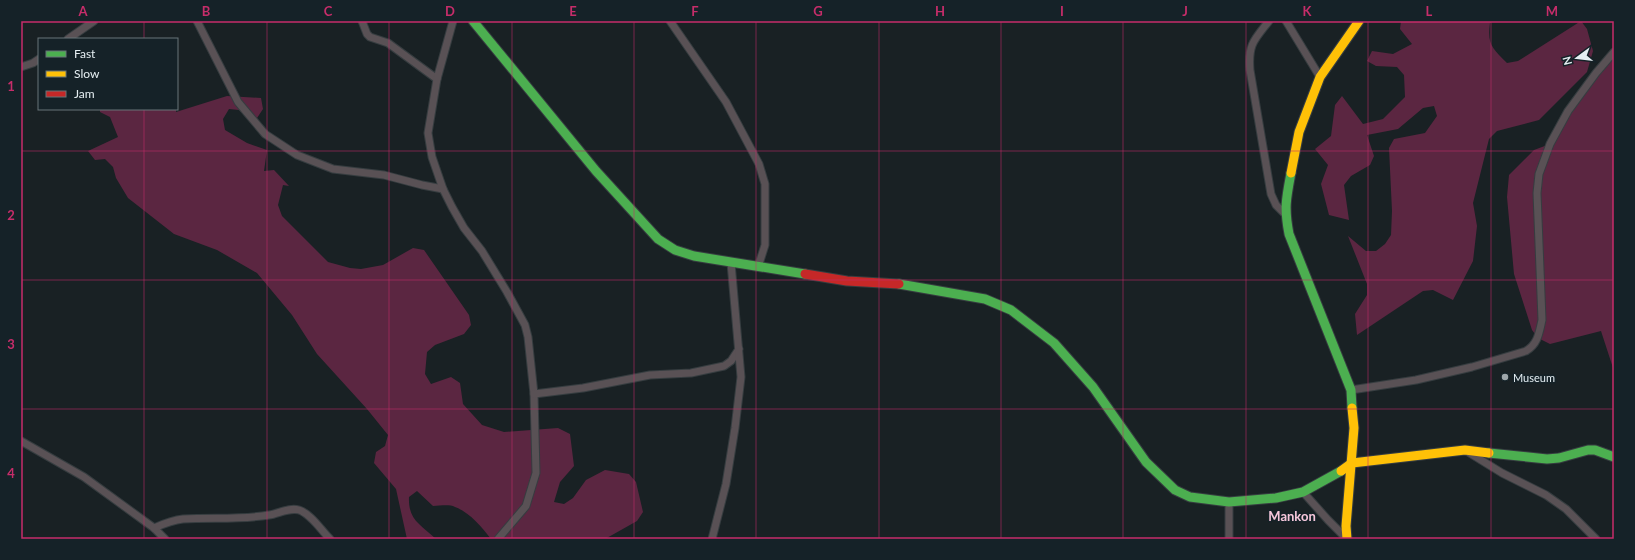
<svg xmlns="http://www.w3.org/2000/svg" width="1635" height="560" viewBox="0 0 1635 560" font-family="Lato,sans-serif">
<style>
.green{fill:#5b2641}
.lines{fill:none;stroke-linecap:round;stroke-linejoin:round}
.street-casing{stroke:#363d40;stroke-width:9}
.fast-casing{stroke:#363d40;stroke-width:11}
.slow-casing{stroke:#363d40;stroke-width:11}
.jam-casing{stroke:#363d40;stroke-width:11}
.street{stroke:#595155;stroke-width:7}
.fast{stroke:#4caf50;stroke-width:9}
.slow{stroke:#ffc107;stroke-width:9}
.jam{stroke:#c62828;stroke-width:9}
.grid{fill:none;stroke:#c62d6a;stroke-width:1;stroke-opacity:0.55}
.poi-dot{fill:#9ea6aa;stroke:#152228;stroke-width:1.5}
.labels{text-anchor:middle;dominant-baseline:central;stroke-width:3;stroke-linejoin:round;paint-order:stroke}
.poi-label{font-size:11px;fill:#e5eef2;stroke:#152228;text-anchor:start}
.quarter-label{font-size:13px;font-weight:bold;fill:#f7c7db;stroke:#152228}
.neatline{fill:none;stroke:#c62d6a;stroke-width:1.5}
.grid-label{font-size:13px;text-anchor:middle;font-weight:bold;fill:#c62d6a}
</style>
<rect width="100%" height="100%" fill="#192124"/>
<g class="green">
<path d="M1401 21H1493L1490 23C1487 44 1492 48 1507 63L1518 61 1581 21 1587 29 1593 51 1587 72 1539 120 1497 131 1489 139 1473 203 1477 226 1473 261 1453 300 1433 290 1423 291 1357 335 1355 314 1367 295V284L1348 236 1366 251H1376L1385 244 1391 235 1392 211 1389 148 1394 139 1425 133 1437 116 1434 106 1423 108 1398 129 1367 135 1374 156 1370 165 1351 176 1344 185 1349 220 1329 215 1321 184 1328 165 1315 149 1331 136 1335 105 1342 96 1363 124 1383 119 1405 97 1404 75 1397 67 1376 66 1367 61 1372 51 1393 54 1412 44 1400 29Z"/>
<polygon points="1614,52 1614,371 1601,331 1550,344 1538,338 1532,330 1514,274 1507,197 1509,175 1534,150 1550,144 1568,111"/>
<path d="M227 96 261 98 263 109 257 118H247L239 110 229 109 223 119 225 130 247 143 267 150 264 171 274 170 289 186 283 185 278 205 282 216 328 262 350 268 361 269 383 265 413 248 424 250 469 315 471 325 464 334 435 345 427 352 425 374 431 384 451 377 460 383 463 404 482 425 504 432 558 428 570 434 574 466 560 482 554 502 564 504 573 498 586 480 605 470 629 474 636 482 643 512 637 521 605 539H491C482 527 469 512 455 507 449 504 440 506 433 506L417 491 409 497C408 520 420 524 436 539H407L396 489 374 463 376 452 385 446 388 435 367 409 317 354 292 315 257 273 217 250 174 234 128 198 116 178 113 167 105 159 95 160 88 151 118 137 110 117 100 112V109H176V112Z"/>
</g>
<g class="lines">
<defs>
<g id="street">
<polyline points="197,21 238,102 265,134 297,155 333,169 384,175 422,185 443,189"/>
<polyline points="362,21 367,34 370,37 388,43 437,79"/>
<polyline points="453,21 437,79 428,133 432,157 443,189 452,207 464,228 482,251 507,292 525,325 528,337 534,394 536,473 526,506 498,539"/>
<polyline points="670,21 726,102 759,164 765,184 765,245 758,267"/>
<path d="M1269 21C1254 40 1248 44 1250 70L1271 194 1276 205 1285 214"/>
<polyline points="1286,21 1320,77"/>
<polyline points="68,39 94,21"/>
<polyline points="21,67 33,63 39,59"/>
<path d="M1351 390 1416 380 1472 367 1526 351C1538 344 1539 333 1542 320L1537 193 1539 174 1550 144 1568 111 1596 73 1614 52"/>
<polyline points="534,394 583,388 650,375 691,373 724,366 731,361 739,349"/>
<polyline points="21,441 84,477 154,528 165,539"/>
<polyline points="1468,452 1502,473 1546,495 1566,509 1596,539"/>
<polyline points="1303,492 1328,520 1346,538"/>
<path d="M154 528C163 524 173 520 183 519 212 517 240 520 269 515 278 514 289 507 299 510 311 514 321 530 330 539"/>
<polyline points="712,539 726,484 735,428 741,377 731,263"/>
<polyline points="1229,539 1229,502"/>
</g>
<g id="fast">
<polyline points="473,21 596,171 658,239 675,250 694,256 805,274"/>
<path d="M1291 173C1286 199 1284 208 1289 234L1351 390 1352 408"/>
<polyline points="899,284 985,299 1011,310 1054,343 1093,387 1146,462 1175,490 1190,497 1229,502 1276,498 1303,492 1341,471"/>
<polyline points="1489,453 1547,459 1559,458 1588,450 1595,450 1614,457"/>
</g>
<g id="slow">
<polyline points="1291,173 1299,132 1320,77 1359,21"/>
<polyline points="1341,471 1352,463 1465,450 1489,453"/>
<polyline points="1347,539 1346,526 1354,428 1352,408"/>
</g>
<polyline id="jam" points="805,274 847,281 899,284"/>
</defs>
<use href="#street" class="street-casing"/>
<use href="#fast" class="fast-casing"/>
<use href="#slow" class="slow-casing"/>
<use href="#jam" class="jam-casing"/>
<use href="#street" class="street"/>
<use href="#fast" class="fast"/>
<use href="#slow" class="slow"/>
<use href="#jam" class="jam"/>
</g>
<path class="grid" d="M144 21V39M267 21V539M389 21V539M512 21V539M634 21V539M756 21V539M879 21V539M1001 21V539M1123 21V539M1246 21V539M1368 21V539M1491 21V539M144 109V539M21 151H1614M21 280H1614M21 409H1614"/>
<circle class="poi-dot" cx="1505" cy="377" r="4"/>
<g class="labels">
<g class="poi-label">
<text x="1513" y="377">Museum</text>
</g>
<g class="quarter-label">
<text x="1292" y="516">Mankon</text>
</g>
</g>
<rect width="1635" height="560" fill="none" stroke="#152228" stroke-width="44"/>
<rect x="38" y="38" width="140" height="72" fill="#152228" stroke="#687479"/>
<rect x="46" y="51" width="20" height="6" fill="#4caf50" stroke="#687479"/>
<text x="74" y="58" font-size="12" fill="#e5eef2">Fast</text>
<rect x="46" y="71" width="20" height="6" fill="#ffc107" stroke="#687479"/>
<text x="74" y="78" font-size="12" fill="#e5eef2">Slow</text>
<rect x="46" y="91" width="20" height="6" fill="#c62828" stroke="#687479"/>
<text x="74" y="98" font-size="12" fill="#e5eef2">Jam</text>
<g transform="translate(1577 58) rotate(255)" stroke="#152228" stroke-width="3" paint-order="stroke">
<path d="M0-3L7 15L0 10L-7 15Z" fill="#e5eef2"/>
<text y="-6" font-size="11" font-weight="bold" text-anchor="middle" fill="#e5eef2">N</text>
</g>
<rect x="22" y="22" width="1591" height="516" class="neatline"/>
<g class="grid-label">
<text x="83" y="16">A</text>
<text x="206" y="16">B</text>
<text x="328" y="16">C</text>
<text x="450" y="16">D</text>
<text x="573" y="16">E</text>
<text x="695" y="16">F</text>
<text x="818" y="16">G</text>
<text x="940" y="16">H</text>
<text x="1062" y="16">I</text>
<text x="1185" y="16">J</text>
<text x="1307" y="16">K</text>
<text x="1429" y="16">L</text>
<text x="1552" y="16">M</text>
<text x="11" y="91">1</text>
<text x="11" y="220">2</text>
<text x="11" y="349">3</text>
<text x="11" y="478">4</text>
</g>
</svg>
